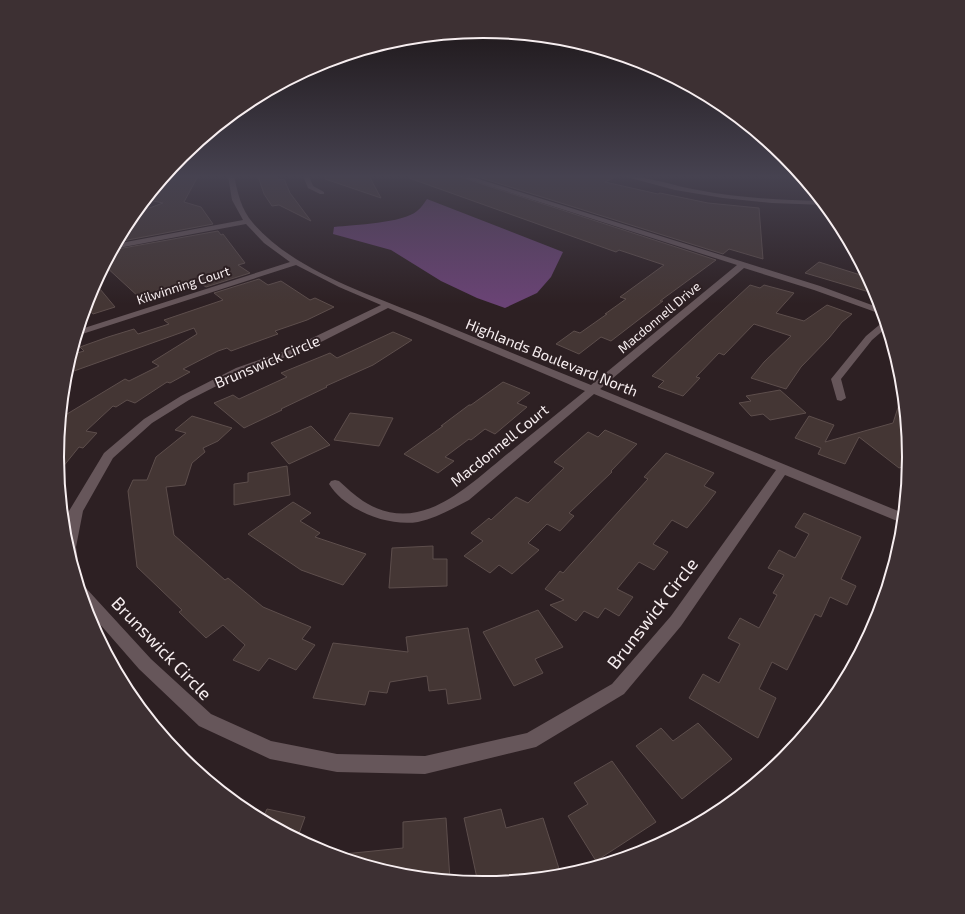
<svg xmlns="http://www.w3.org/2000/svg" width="965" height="914" viewBox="0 0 965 914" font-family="'Exo 2',sans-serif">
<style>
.water{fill:#6a4375}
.building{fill:#443634;stroke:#5d4e4c}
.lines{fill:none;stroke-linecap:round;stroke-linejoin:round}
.minor{fill:#66565a;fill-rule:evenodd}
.labels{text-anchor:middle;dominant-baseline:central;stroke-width:4;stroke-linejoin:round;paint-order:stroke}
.far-street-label{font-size:13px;fill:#f7eef0;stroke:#2d2023}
.street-label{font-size:15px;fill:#f7eef0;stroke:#2d2023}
.near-street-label{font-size:18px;fill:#f7eef0;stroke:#2d2023}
.rim{fill:none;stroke:#f7eef0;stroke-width:2}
</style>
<rect width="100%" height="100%" fill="#2d2023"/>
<path class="water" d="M427 199 563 252 551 277 537 293 505 308 477 298 441 281 391 250 333 234 334 227C354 225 403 223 417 211 421 208 424 203 427 199Z"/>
<g class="building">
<polygon points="178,176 198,176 184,202 201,207 213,224 117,242 133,214 163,203 153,201 169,180 175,180"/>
<polygon points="258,176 277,176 278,180 284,179 290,193 311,221 279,205 272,206 264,194"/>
<polygon points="325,176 369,176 381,198 325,179"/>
<polygon points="410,176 457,176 716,260 660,301 663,301 611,341 601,337 579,354 556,344 574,331 580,333 607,314 605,314 626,299 620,297 664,265 619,250 616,252 409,178"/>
<polygon points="475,176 617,176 605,182 658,194 660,193 708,203 759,208 763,259 729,249 723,254"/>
<polygon points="218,231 221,235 223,234 245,263 238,265 250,273 206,287 194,279 155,291 158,294 141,299 104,265 112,250"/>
<polygon points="819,262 867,277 876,294 805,273"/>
<polygon points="259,279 268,285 281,281 310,300 315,298 334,307 307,320 275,331 278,334 231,351 227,348 218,351 183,369 190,372 170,383 167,382 135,403 127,400 116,407 113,406 86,431 97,433 83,448 79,447 58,473 56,457 60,421 67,414 125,379 129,381 159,366 152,362 197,334 194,328 74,371 68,363 70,355 84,351 80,347 108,337 134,329 138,334 169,324 164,320 223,300 214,293"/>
<polygon points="95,283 115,307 93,314 85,305 89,294"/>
<polygon points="750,285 760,288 764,285 794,293 776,313 804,321 827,305 852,314 842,322 829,338 801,367 786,389 751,378 764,362 791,336 754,324 724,355 719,353 696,377 700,378 683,396 658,387 664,381 652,376"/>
<polygon points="393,332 412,340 373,365 326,386 327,387 281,409 282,410 244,428 214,403 233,395 239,399 287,377 281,373 330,353 337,358"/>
<polygon points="503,382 530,393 517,403 527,407 495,434 485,429 471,440 469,439 445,457 454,461 438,473 404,454 443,426 441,426 469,405 471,405"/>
<polygon points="780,390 806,413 770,420 763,414 751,416 739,403 751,401 746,396"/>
<polygon points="902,395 908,457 908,465 899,468 859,437 845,464 818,454 821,448 795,438 809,416 834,425 825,442 893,423"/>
<polygon points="350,413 393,418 379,446 334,440"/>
<polygon points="192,416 232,428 218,441 203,448 205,452 192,463 185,485 166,487 174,535 225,580 228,578 263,607 311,627 302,639 315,645 296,670 269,658 259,671 233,660 245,645 223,625 206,638 179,612 182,610 137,567 128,491 133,480 147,480 156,457 186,433 175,430"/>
<polygon points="311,426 330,445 289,464 271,443"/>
<polygon points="605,430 637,444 611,471 612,472 569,513 574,516 560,531 547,524 528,543 539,550 512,574 499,565 490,573 464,556 483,541 471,533 489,518 491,520 516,497 528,503 564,468 554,462 588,432 598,437"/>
<polygon points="666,453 714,473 704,486 716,492 706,505 687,528 672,520 653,544 668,552 654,570 639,562 617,589 633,597 619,616 605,608 598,618 584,611 576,621 550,605 564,600 545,589 560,571 563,573 648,479 644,477"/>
<polygon points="287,466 290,495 234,505 234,484 248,482 248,473"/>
<polygon points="293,502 311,513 300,521 320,533 315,537 366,554 343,585 301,570 248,534"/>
<polygon points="804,513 861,537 841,579 856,586 847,605 830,597 821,617 815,614 787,670 772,662 759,689 776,698 758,738 689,698 703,674 719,683 740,644 728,638 740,618 759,628 777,595 773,593 784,575 768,568 779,550 795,558 809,534 795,527"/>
<polygon points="433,546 433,559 447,559 447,586 389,588 392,548"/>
<polygon points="538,610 563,647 535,659 543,673 514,686 483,632"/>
<polygon points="468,628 481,699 448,704 446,689 429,691 427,676 390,682 387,693 369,691 365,705 313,698 333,643 408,652 406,637"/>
<polygon points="698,723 732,759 682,799 636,746 661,728 673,741"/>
<polygon points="612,761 656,822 596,861 568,816 588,804 574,783"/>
<polygon points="267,809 305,817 297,839 262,820"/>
<polygon points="501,809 506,828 543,818 561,875 478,883 464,818"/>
<polygon points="446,818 450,880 399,875 334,855 403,848 403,822"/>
</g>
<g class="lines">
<g class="minor">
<path d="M228 176H234C238 194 241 209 253 223 295 271 368 294 425 317 481 340 536 363 591 385L737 265 458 176H469L820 286 880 308 881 314 814 290 744 268 600 389 903 513 902 523 785 475 681 626 624 694 536 747 425 774 337 772 270 759 199 726 139 669 85 607 78 586 85 587 151 659 211 714 271 741 337 754 425 756 527 733 612 684 671 616 776 470 594 394 469 500C452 509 436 518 418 522 388 527 345 510 329 484L331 481 335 480 339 481C347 488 354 495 363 501 416 535 460 493 500 460 528 437 557 414 585 391L388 308 323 341 291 355 244 372 189 400 152 423 113 458 83 511 76 547 78 561 76 565 73 566 64 536 69 511 104 453 144 419 181 396 236 368 285 351 381 305 339 287 296 265 76 336 78 330 290 262 264 243 246 224 113 249 115 244 243 220 232 200Z"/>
<polygon points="303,176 309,176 313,186 324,192 324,194 320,194 308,188"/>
<path d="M623 176C648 176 674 186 698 190 739 198 780 200 821 201L824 205 772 203 723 198 675 190Z"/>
<polygon points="853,255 855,255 860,264 856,264 851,260"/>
<polygon points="884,321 886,328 872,340 841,379 846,398 841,401 837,400 831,379 866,336"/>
</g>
</g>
<linearGradient id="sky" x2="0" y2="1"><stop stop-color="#191213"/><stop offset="0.58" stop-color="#464250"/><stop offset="1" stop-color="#464250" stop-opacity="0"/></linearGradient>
<rect width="965" height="304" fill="url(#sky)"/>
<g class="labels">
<g class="far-street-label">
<text transform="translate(183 285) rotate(-18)">Kilwinning Court</text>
<text transform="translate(659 317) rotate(-40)">Macdonnell Drive</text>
</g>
<g class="street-label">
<text transform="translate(552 357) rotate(22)">Highlands Boulevard North</text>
<text transform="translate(267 361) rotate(-23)">Brunswick Circle</text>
<text transform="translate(499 445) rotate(-39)">Macdonnell Court</text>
</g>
<g class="near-street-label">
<text transform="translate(652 613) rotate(-52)">Brunswick Circle</text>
<text transform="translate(162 648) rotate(46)">Brunswick Circle</text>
</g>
</g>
<path d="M0 0H965V914H0ZM64 457a419 419 0 1 1 838 0a419 419 0 1 1-838 0Z" fill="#3d3033" fill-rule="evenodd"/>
<path class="rim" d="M64 457a419 419 0 1 1 838 0a419 419 0 1 1-838 0Z"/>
</svg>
